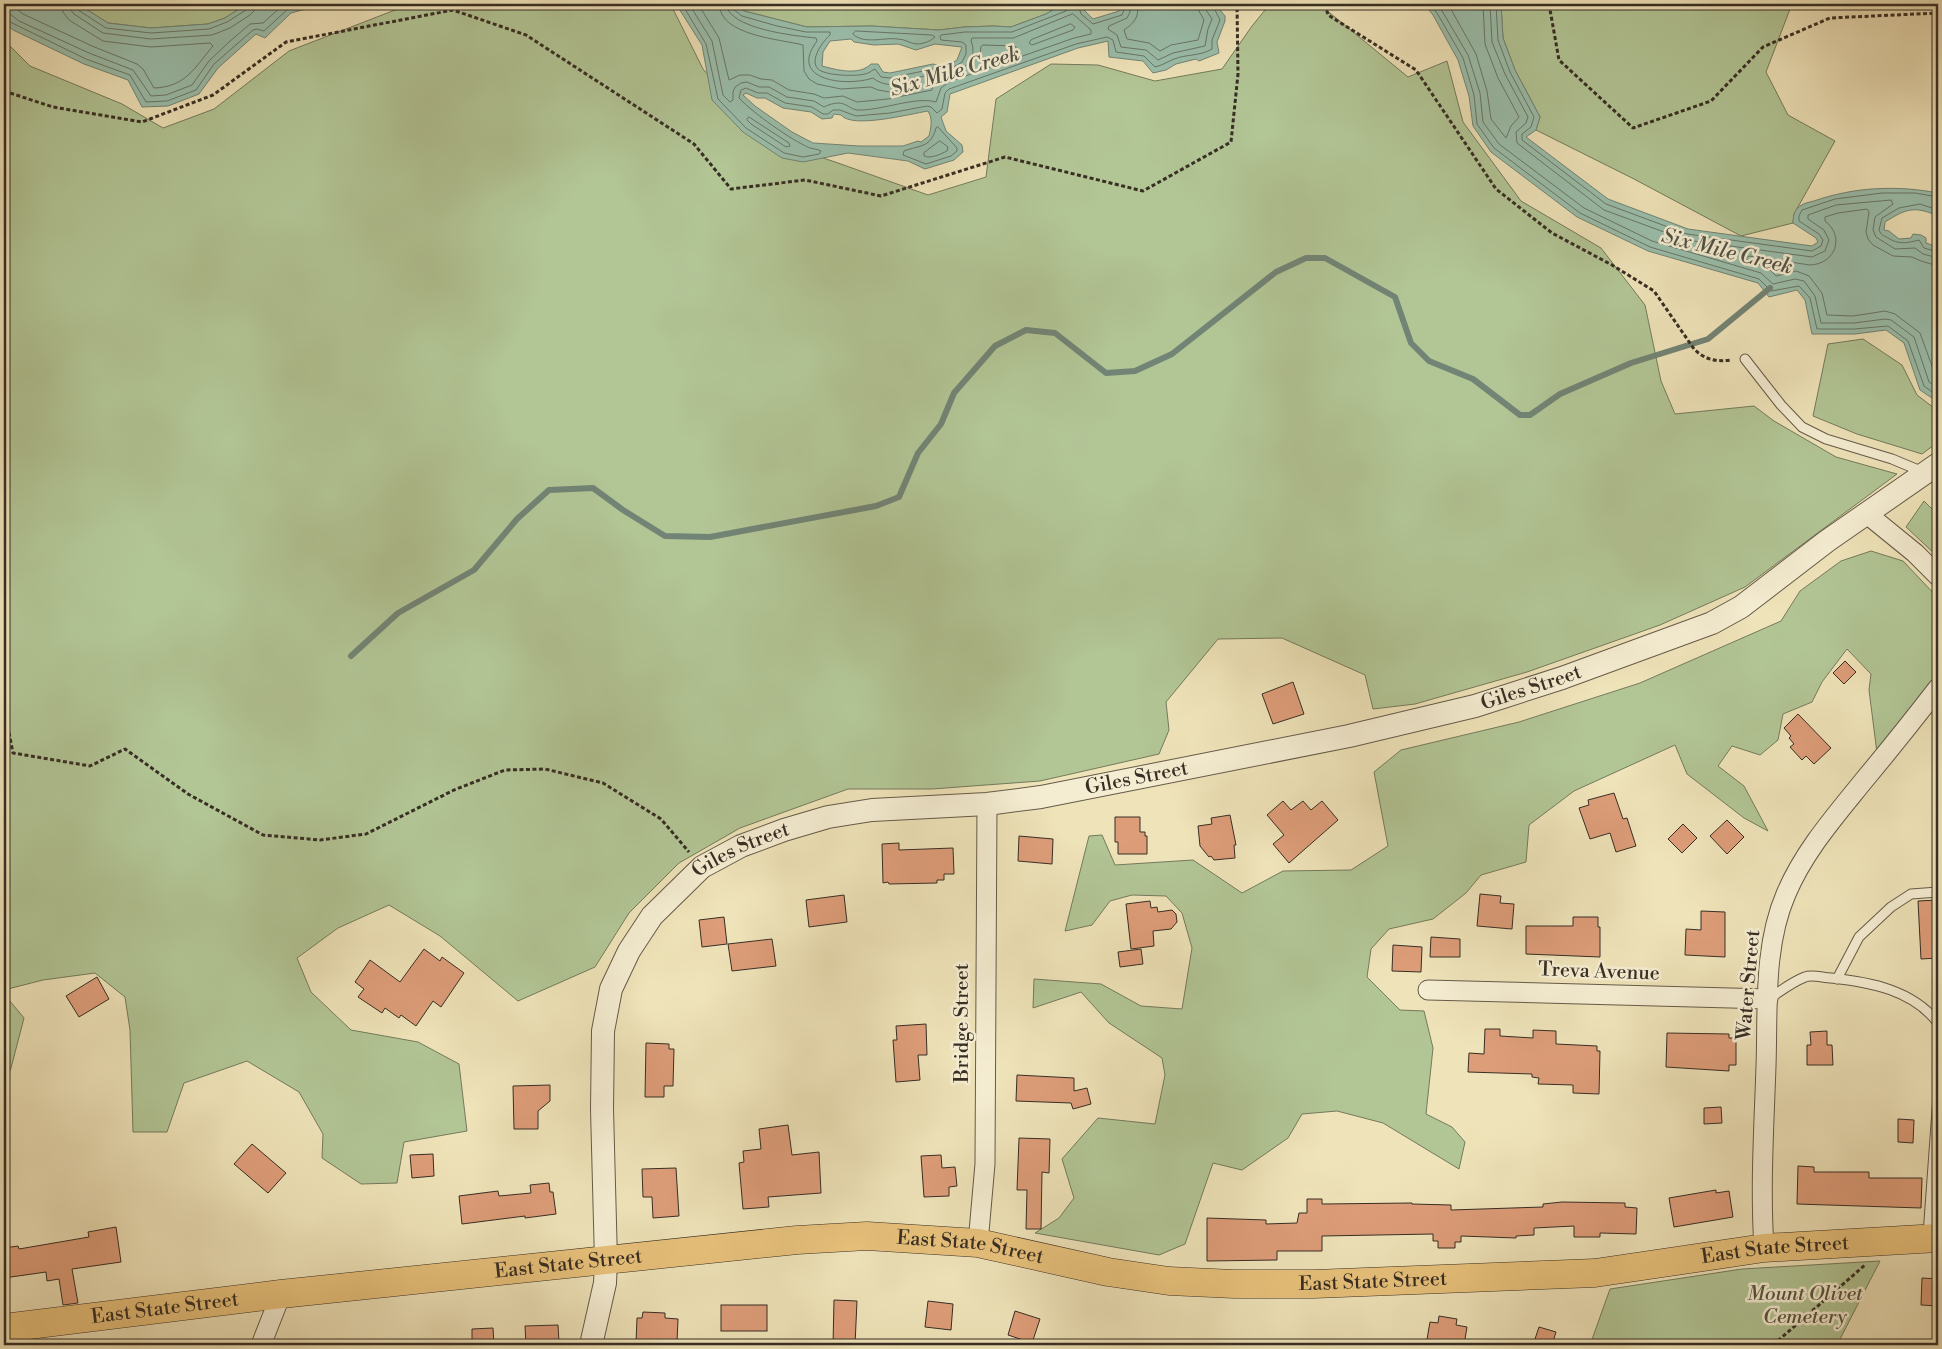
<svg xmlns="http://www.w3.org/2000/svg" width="1942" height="1349" viewBox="0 0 1942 1349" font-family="'Libre Bodoni',serif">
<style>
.green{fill:#b2c595;stroke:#747a5c}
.water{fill:#9abeab;stroke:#728475;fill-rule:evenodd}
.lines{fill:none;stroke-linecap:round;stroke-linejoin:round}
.shore{stroke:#687668;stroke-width:1}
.stream{stroke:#728475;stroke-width:6}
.building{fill:#dd9d79;stroke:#372e24}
.service-casing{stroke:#655b49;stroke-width:11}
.minor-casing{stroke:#655b49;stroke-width:21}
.tertiary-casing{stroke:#655b49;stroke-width:24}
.trunk-casing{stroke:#372e24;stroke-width:29}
.path{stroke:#372e24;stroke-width:3;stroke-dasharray:4 2.5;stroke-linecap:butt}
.service{stroke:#f5edd2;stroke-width:9}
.minor{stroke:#f5edd2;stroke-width:19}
.tertiary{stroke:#f5edd2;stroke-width:22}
.trunk{stroke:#e8c27c;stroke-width:28}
.labels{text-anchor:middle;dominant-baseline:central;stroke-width:5;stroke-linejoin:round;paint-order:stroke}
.street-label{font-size:20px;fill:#372e24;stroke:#f5edd2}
.park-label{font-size:20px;font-style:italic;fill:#565440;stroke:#f5edd2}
.water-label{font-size:21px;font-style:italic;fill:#505246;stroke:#f5edd2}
</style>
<rect width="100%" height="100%" fill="#efe3b9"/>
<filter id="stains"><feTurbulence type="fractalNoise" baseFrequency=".004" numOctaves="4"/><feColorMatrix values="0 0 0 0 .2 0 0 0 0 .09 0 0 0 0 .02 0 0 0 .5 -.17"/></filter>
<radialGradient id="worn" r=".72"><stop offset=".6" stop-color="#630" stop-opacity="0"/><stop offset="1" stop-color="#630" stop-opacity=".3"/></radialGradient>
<g class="green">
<polygon points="78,4 247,4 225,18 208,24 151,28 108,23"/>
<polygon points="423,4 667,4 672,7 703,69 764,138 838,163 928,195 986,177 996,99 1051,64 1098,65 1155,81 1222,69 1252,26 1270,4 1319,4 1408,77 1447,61 1463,122 1521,201 1601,248 1645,305 1661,381 1675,414 1754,406 1774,421 1836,457 1897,474 1745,587 1660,625 1527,672 1415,704 1373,709 1365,675 1282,638 1218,639 1166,702 1169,730 1159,754 1040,781 932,789 848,789 740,828 679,863 629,913 595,967 518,1001 440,936 389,905 338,928 297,958 311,992 351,1030 418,1042 459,1064 467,1131 404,1142 397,1183 361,1184 322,1158 323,1134 299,1092 247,1061 184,1083 167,1132 133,1132 130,1030 125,997 95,973 43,980 4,990 4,40 30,66 122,104 163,128 214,109 289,51 395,10"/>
<polygon points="735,4 1074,4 1056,8 1046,14 1011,27 993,26 964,27 939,30 871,26 807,27 744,11"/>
<polygon points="1501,4 1789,4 1790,9 1766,72 1788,115 1835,141 1794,214 1793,223 1741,236 1634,179 1536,130 1540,117 1515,70 1503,38"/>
<polygon points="1863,339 1902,365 1917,395 1938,411 1938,442 1922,454 1857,434 1813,416 1828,344"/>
<polygon points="1924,501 1938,515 1938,557 1906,527"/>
<polygon points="1871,551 1903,561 1938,598 1938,665 1929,689 1877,753 1869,690 1871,674 1847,649 1822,682 1812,702 1783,714 1778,740 1760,755 1732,746 1718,766 1744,786 1768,831 1744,818 1687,774 1675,745 1574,791 1529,825 1526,862 1481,875 1466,893 1433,919 1389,929 1371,949 1367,977 1400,1010 1424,1011 1433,1048 1426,1114 1452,1127 1465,1142 1459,1169 1383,1123 1337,1111 1302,1114 1288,1138 1242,1170 1213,1163 1185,1244 1159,1255 1035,1233 1059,1218 1074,1198 1062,1159 1098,1118 1155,1124 1165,1075 1162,1058 1109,1023 1081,992 1033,1008 1034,979 1101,984 1141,1006 1182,1009 1192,948 1182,913 1166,896 1132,895 1110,901 1092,925 1065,931 1089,836 1102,835 1115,865 1193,860 1242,893 1283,871 1351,870 1388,846 1374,772 1401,750 1519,722 1640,683 1781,621 1800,591 1841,561"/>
<polygon points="4,994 24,1018 11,1068 4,1086"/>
<polygon points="1880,1261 1837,1345 1590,1345 1610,1289 1742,1269"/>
</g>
<g class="water">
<polygon points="4,4 78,4 108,23 151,28 208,24 225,18 247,4 324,4 291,13 265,38 256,34 218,68 199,94 168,106 142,107 128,80 84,64 13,30 4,23"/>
<path d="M676 4H735L744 11 807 27 871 26 939 30 964 27 993 26 1011 27 1046 14 1056 8 1082 4 1085 11 1093 19 1119 11 1117 4H1215L1225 16V21L1217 42 1219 53 1199 61 1196 59 1176 64 1166 70 1153 73 1143 61 1109 57 1108 41 1078 48 950 94 947 112 941 117 946 131 962 145 963 152 954 160 925 169 908 161 848 153 803 162 782 158 743 132 712 100 702 45ZM851 39 854 42 874 45 898 44 916 50 935 44 962 47 957 60 946 67 933 64 890 73 883 72 878 64H871C859 76 837 70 822 66L823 52 830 41ZM746 93 757 98H765L783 108 811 112 822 119 832 118 834 114 841 115C852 129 910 114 928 111 933 119 931 127 929 136L921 142 918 141 903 146H859L813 143 792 132 755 106 743 95Z"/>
<path d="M1424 4H1501L1503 38 1515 70 1540 117 1536 130 1526 137 1608 199 1688 229 1812 246 1818 242 1816 238 1793 223C1793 217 1794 210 1800 206 1804 203 1810 202 1814 201 1854 187 1897 185 1938 193V216C1915 206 1907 208 1885 222L1884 230 1889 231 1899 239 1911 238 1913 234 1921 235 1926 238V243L1938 247V402L1920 390 1904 343 1886 330 1855 334H1812L1805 300 1797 290 1769 297 1758 283 1648 251 1577 217 1491 152 1473 126 1469 96 1458 60 1433 15Z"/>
</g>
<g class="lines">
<g class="shore">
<polyline points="69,4 70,9 74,14 103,33 151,39 212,35 230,28 250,15 254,11 255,4"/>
<polyline points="76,4 78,10 106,28 151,33 209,29 227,22 246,10 249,4"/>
<path d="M682 4 706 44 718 99 746 128 784 153 803 157 819 154 821 151C817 149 814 149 810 148 791 140 753 113 739 98L741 90 746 88 758 93H767L785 103 812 107 823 114H828L833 110H840L856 116 890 113 927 106 931 107 937 113 942 109 945 93 949 89 1076 44 1107 37 1113 40 1116 52 1144 56 1155 67C1163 65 1167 62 1174 59 1187 54 1201 56 1212 49V40L1220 20 1212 4"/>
<path d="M689 4 712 41 723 95 730 102 733 100V92L735 87 741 83 747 82 759 87H769L787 97 814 101 824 107C830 104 839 101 846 105 850 107 852 109 857 110 881 111 915 96 936 102L941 88 950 81 949 78C944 78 938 75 933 75 913 75 893 94 873 78 847 87 787 81 817 41L816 38C796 36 728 29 726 4"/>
<path d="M698 4 719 38 729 80 740 75H750L761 79 772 80 789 90 814 94 824 98 843 96 857 102 888 99 932 90 933 86 930 84 890 92 878 90 871 87 841 89 817 84 809 79 804 71 803 45C780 39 720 36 719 4"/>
<path d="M732 4 733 9 742 16 777 26 806 32H830V35C823 41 809 60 818 69 825 76 860 77 868 73 871 72 872 70 875 69L881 77 890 78 933 69 947 71 962 62 966 54V45L962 42 941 40 940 37 941 35 965 32H1012L1066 11 1070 4"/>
<polyline points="1078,4 1081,14 1093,24 1122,15 1124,10 1122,4"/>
<polyline points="1129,4 1130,12 1127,18 1109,26 1108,29 1117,35 1121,47 1146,50 1158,60 1173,53 1205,46 1208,29 1212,19 1206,10 1205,4"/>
<path d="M1137 4C1140 17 1134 23 1124 30L1127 39 1149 43 1160 51 1171 45 1198 40 1204 20 1199 11 1198 4"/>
<polyline points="1430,4 1437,13 1463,58 1474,95 1477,124 1494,148 1580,213 1650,247 1759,279 1771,291 1799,286 1810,298 1817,329 1854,329 1888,326 1908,341 1924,386 1938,396"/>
<polyline points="1438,4 1468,55 1480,93 1483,122 1499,144 1584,208 1652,241 1761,273 1773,284 1795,279 1804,281 1815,296 1821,323 1854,323 1885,319 1891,320 1914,337 1929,382 1938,388"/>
<polyline points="1448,4 1476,54 1487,91 1491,119 1506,138 1511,126 1519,117 1498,78 1485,44 1483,4"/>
<polyline points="1490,4 1492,42 1505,74 1528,117 1526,123 1516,132 1517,143 1604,210 1686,240 1812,257 1825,251 1829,240 1824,230 1808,219 1808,215 1836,205 1891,200 1893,204 1875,217 1873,230 1876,237 1895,249 1915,248 1923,254 1938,258"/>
<polyline points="1496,4 1498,40 1510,72 1534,117 1531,127 1522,134 1522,140 1606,204 1687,234 1812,251 1821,246 1823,240 1819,234 1799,221 1799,216 1802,210 1835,199 1882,193 1915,193 1938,197"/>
<path d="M4 5 14 7 23 14 92 46 137 64 143 69 154 88C186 87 195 67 213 46L210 43 151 47 103 41 69 20 63 12 62 4"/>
<polyline points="4,13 10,14 19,21 89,53 133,70 151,96 166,95 192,85 209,61 229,42 250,24 263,23 284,4"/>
<path d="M1073 14 1091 30V34L1074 38 954 80 951 79 952 76C965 68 978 58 971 41L972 38H1013Z"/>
<polyline points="4,19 86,59 130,75 146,102 167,101 196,90 214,64 253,30 257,29 264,31 288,9 305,4"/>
<polygon points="1071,24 1075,27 1073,30 1032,45 1029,43 1031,40"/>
<path d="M856 31 932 35 935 37C931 41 923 44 917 44 911 44 905 39 898 39 885 37 863 45 853 34Z"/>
<polygon points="983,45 1015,46 1017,49 981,63 979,60 981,47"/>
<polygon points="749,117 789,143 790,146 786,147 751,124 747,120"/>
<path d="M938 127 957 148V151L951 156 926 164 903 155 904 151C920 145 931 148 936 128Z"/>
<path d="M940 141 948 147 947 151C941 154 931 159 924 156V153Z"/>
<path d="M1938 210 1920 204 1899 208 1882 218 1879 230C1881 235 1883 235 1888 238 1899 245 1907 243 1919 240L1924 248 1938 252"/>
<path d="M1938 266 1921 261 1912 257 1893 256 1873 245 1868 239 1866 232 1869 212 1867 209 1838 213 1825 217V221C1845 236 1836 264 1810 265L1749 256 1746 258 1748 261 1767 267 1776 276 1796 271 1809 276 1822 293 1827 315 1853 316 1885 311 1895 314 1920 333 1936 377 1938 379"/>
</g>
<polyline class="stream" points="351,656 398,613 474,570 517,519 549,490 593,488 623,510 665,536 710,537 876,506 899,497 918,453 941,424 954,393 995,346 1026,330 1055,333 1106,373 1135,371 1172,354 1276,272 1306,258 1325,258 1395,297 1411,343 1429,361 1473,379 1520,415 1530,415 1560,394 1631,363 1708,339 1770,288"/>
</g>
<g class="building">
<polygon points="1845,661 1856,672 1844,684 1833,673"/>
<polygon points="1293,682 1304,714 1273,724 1262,694"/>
<polygon points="1798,714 1831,748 1814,764 1806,756 1802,760 1790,747 1794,744 1789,738 1791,736 1784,728"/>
<polygon points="1614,793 1623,819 1627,818 1636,846 1616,852 1610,833 1590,839 1579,808 1589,805 1588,800"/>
<polygon points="1283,801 1291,810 1303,801 1311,810 1322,801 1338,820 1289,863 1273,844 1284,835 1267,815"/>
<polygon points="1230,815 1236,845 1234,845 1235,858 1214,860 1211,856 1209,857 1200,846 1198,826 1212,824 1211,818"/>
<polygon points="1115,817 1140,817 1140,832 1145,832 1145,836 1147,836 1147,854 1118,854 1118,842 1115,842"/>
<polygon points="1727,820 1744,837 1727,854 1710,836"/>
<polygon points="1683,824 1697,838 1682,853 1668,839"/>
<polygon points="1019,836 1053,839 1052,864 1018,861"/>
<polygon points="899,843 899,850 953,848 954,874 944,874 944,880 937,880 937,883 889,884 888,882 883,883 882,844"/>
<polygon points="1480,894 1501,896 1500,903 1514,904 1512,929 1477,926"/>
<polygon points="844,895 847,922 809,927 806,900"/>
<polygon points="1938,900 1938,958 1921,959 1918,901"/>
<polygon points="1150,901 1151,908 1157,907 1158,912 1172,910 1176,914 1177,922 1171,929 1153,931 1154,946 1131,949 1126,904"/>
<polygon points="1701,911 1725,912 1725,957 1685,955 1686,929 1701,930"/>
<polygon points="724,917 727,944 702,947 699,920"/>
<polygon points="1573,917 1598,917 1598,927 1600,927 1600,957 1526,954 1526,926 1573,926"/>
<polygon points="1431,937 1460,939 1460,957 1430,957"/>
<polygon points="772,939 776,966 732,971 728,944"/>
<polygon points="1393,945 1422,947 1421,972 1392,971"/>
<polygon points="424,949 440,961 442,957 464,973 441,1007 433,1001 416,1026 401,1015 399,1018 385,1008 382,1013 358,997 364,989 355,982 370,960 400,982"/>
<polygon points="1141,949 1143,964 1120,967 1118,952"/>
<polygon points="97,977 109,999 79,1017 66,996"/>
<polygon points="926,1024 927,1055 918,1055 920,1080 896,1082 893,1040 897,1040 896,1026"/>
<polygon points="1485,1029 1500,1029 1500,1036 1533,1038 1533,1030 1556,1031 1556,1044 1597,1046 1597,1051 1600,1051 1599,1094 1573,1093 1573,1085 1538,1084 1539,1078 1532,1077 1532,1074 1468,1072 1469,1053 1484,1054"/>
<polygon points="1827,1031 1827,1045 1832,1045 1833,1065 1807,1065 1807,1045 1811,1045 1810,1032"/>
<polygon points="1667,1033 1729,1034 1729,1038 1736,1038 1736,1065 1729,1065 1729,1071 1666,1067"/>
<polygon points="646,1043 669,1044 669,1049 674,1049 673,1086 664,1086 664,1097 645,1097"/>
<polygon points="1017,1075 1074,1078 1074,1091 1087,1088 1091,1104 1073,1109 1071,1103 1016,1101"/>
<polygon points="550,1085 550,1101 538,1111 538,1129 514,1129 513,1086"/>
<polygon points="1721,1107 1722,1123 1704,1124 1704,1108"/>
<polygon points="1898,1119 1914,1120 1913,1143 1898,1142"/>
<polygon points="788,1125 792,1155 819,1152 821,1193 768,1197 769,1207 743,1209 739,1163 744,1162 743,1151 761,1149 759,1129"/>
<polygon points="1019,1138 1050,1139 1049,1173 1042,1172 1041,1229 1026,1229 1027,1190 1017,1190"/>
<polygon points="252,1144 286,1173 268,1193 234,1164"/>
<polygon points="433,1154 434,1176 412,1178 410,1155"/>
<polygon points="941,1155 942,1168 955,1167 957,1186 949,1187 949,1196 924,1197 921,1156"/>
<polygon points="1798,1166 1814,1167 1814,1172 1869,1172 1869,1178 1922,1178 1921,1208 1797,1204"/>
<polygon points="676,1168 679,1216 653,1218 652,1197 643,1197 642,1169"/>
<polygon points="549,1183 550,1192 553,1192 556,1214 525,1218 525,1216 462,1224 459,1196 498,1191 499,1196 531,1193 530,1185"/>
<polygon points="1716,1190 1716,1193 1729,1191 1733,1217 1674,1227 1669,1198"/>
<polygon points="1307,1199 1322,1199 1322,1204 1412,1203 1412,1204 1451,1205 1451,1210 1543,1207 1543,1204 1562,1202 1625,1203 1625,1207 1637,1208 1636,1234 1600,1233 1600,1237 1574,1237 1574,1226 1534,1228 1534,1235 1516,1236 1516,1238 1461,1236 1461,1242 1455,1242 1455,1248 1438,1248 1438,1241 1433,1241 1433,1234 1322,1236 1322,1251 1277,1251 1277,1260 1207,1261 1207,1218 1266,1220 1266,1224 1297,1223 1299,1213 1307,1213"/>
<polygon points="116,1227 121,1262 72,1269 78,1303 63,1305 59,1279 47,1281 46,1272 4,1278 4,1248 18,1246 19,1249 89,1237 88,1232"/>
<polygon points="1922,1278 1938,1279 1938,1306 1921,1305"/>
<polygon points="834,1300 857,1301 855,1345 833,1345"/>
<polygon points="928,1301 953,1304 951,1330 925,1327"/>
<rect x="721" y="1305" width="46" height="26"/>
<polygon points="1015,1311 1040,1319 1032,1343 1008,1335"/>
<polygon points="643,1312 665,1313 665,1318 678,1319 677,1342 666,1342 666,1345 643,1345 643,1343 636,1343 637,1318 642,1318"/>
<polygon points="1439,1316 1457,1319 1456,1325 1467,1327 1464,1345 1426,1345 1430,1322 1438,1323"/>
<polygon points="558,1325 559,1342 552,1342 552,1345 526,1345 525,1326"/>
<polygon points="1539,1327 1556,1332 1552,1345 1533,1345"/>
<polygon points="493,1328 494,1345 472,1345 472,1329"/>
</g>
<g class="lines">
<defs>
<g id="service">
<polyline points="1745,359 1781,405 1802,427 1826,439 1892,459 1923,472"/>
<polyline points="1837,979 1859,937 1891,907 1911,894 1938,892"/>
<path d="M1769 999C1780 991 1792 982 1805 977 1812 974 1824 978 1831 978 1870 982 1913 990 1938 1023"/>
<polyline points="1928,1235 1938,1096"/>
</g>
<g id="minor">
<polyline points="1867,514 1915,553 1938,576"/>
<polyline points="1428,990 1768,999"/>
<polyline points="978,1243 985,1164 987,804"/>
<path d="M1764 1248C1760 1187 1764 1127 1766 1066 1768 1010 1763 947 1786 894 1804 851 1836 815 1865 779 1890 749 1914 719 1938 688"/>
<polyline points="261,1345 281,1294"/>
</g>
<g id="tertiary">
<path id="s1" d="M591 1345 605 1283 606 1261 602 1109 603 1031 611 989 629 951 652 916 702 867 741 846 784 830 828 817 872 810 987 804 1041 797 1349 736 1475 706 1562 678 1712 623 1741 607 1827 541 1938 464"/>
</g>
<g id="trunk">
<path id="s2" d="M4 1328 281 1294 797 1240 867 1236 978 1243 1108 1272 1169 1281 1234 1284H1314L1595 1273 1764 1248 1938 1238"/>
</g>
</defs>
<use href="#service" class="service-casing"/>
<use href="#minor" class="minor-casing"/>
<use href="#tertiary" class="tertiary-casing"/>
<use href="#trunk" class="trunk-casing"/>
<g class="path">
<path d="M1325 4 1328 15 1416 70 1496 189 1552 233 1612 265 1654 291 1694 349C1705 360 1717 362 1731 360"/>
<polyline points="1549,4 1559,60 1633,128 1711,101 1763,47 1830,18 1938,13"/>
<polyline points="4,91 53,107 142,122 213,95 286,42 453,10 526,35 694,144 731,189 805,180 881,196 1005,157 1143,191 1231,142 1238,74 1237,4"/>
<polyline points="4,707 13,753 90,766 125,749 188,794 263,835 320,840 366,834 454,790 505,770 545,769 603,783 661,819 689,852"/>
<polyline points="1773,1345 1865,1265"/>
</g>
<use href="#service" class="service"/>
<use href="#minor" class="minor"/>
<use href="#tertiary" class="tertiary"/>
<use href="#trunk" class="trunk"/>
</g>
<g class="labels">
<g class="street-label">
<text stroke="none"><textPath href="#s1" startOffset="1365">Giles Street</textPath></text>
<text stroke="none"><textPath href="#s1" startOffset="960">Giles Street</textPath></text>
<text stroke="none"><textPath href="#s1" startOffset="555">Giles Street</textPath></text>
<text transform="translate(1599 972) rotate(2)">Treva Avenue</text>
<text transform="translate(1749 985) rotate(-85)">Water Street</text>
<text transform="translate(962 1023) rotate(-90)">Bridge Street</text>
<text stroke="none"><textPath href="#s2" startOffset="972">East State Street</textPath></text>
<text stroke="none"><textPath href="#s2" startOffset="1782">East State Street</textPath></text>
<text stroke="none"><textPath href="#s2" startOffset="568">East State Street</textPath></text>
<text stroke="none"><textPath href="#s2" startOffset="1378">East State Street</textPath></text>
<text stroke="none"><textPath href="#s2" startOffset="162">East State Street</textPath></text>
</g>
<g class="park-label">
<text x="1805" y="1294">Mount Olivet<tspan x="1805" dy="23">Cemetery</tspan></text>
</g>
<g class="water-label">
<text transform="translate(955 72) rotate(-16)">Six Mile Creek</text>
<text transform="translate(1727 252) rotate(14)">Six Mile Creek</text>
</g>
</g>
<rect width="1942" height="1349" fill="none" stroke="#efe3b9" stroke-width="20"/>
<rect x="5" y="5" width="1932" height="1339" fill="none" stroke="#372e24" stroke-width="2.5"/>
<rect x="10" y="10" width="1922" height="1329" fill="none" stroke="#372e24"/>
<rect width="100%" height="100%" filter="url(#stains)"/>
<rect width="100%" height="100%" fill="url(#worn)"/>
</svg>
